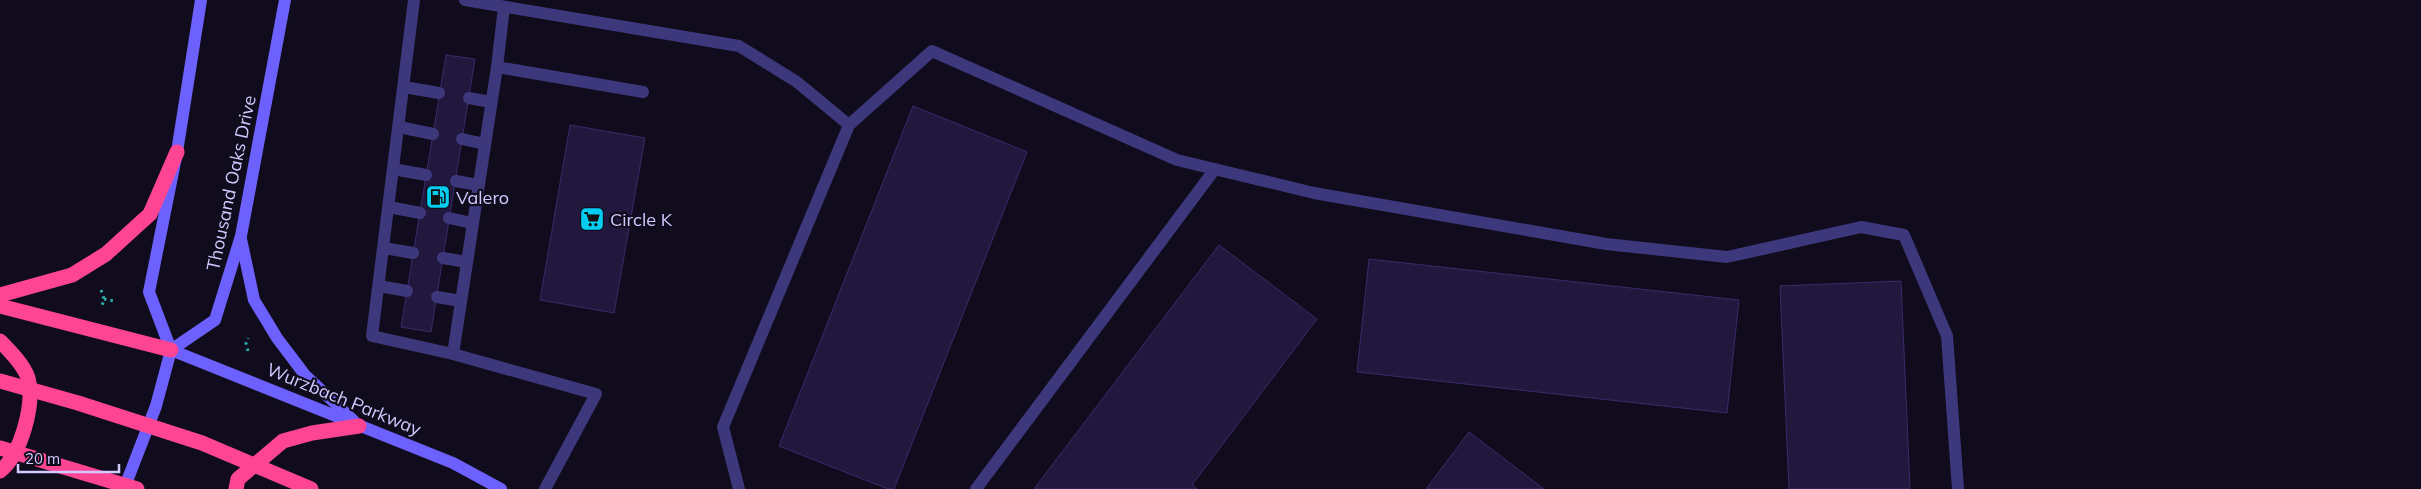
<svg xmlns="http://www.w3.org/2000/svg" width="2421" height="489" viewBox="0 0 2421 489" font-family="Mulish,sans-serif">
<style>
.building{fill:#22183e;stroke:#3a2a6a}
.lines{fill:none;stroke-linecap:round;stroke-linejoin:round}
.path{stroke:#2eadac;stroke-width:3;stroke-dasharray:2.5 4;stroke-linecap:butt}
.lane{stroke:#3d377c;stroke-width:12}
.secondary{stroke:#6d61fd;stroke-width:12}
.highway{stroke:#fd4594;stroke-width:15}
.highway-bridge{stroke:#fd4594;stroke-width:15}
.labels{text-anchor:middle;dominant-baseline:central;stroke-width:4.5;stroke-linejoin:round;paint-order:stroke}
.street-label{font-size:18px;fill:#d2c9fe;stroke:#100c1d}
.poi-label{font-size:18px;fill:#d2c9fe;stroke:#100c1d;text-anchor:start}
</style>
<rect width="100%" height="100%" fill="#100c1d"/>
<g class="building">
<polygon points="446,55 475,59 431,332 401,327"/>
<polygon points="913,106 1027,152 894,489 888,489 779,446"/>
<polygon points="570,125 645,138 614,313 540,300"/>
<polygon points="1219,245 1317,319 1192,485 1197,489 1034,489"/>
<polygon points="1369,259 1739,300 1727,413 1357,372"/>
<polygon points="1901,281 1910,489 1789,489 1780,286"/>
<polygon points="1469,432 1544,489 1426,489"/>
</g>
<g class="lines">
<g class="path">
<polyline points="101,290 104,299 102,306"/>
<polyline points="104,299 114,301"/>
<polyline points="248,351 246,343 248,338"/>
</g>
<g class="lane">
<polyline points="414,0 372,336 453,354 596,394 545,489"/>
<polyline points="465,0 739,46 797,82 849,125"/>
<polyline points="497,67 643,92"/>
<polyline points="404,87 439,93"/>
<polyline points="469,98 491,102"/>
<polyline points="399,127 433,134"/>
<polyline points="462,139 485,144"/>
<polyline points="393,169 426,175"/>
<polyline points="456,181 478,185"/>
<polyline points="389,207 420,213"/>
<polyline points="449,218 472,223"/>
<polyline points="384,248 413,253"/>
<polyline points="443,258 467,262"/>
<polyline points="379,286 407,291"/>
<polyline points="437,297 461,301"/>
<polyline points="453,354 497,67 504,7"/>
<polyline points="739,489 723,427 849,125 932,51 1177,160 1314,193 1606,244 1727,257 1861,227 1904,235 1947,336 1958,489"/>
<polyline points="976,489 1215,169"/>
</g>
<g class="secondary">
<polyline points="241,239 254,300 277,338 305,375 354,421"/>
<polyline points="171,350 215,320 241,236 285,0"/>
<polyline points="171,350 453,463 501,489"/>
<polyline points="124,489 156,406 171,350 149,292 177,152 201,0"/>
</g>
<g class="highway">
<polyline points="0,295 72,275 106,254 150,214 177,152"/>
<polyline points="0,306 171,350"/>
<path d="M0 341C9 350 24 365 28 378 35 404 21 455 0 471"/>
<polyline points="236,489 238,479 283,441 312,433 359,426"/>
</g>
<g class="highway-bridge">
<polyline points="0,381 78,403 202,443 311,489"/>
<polyline points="0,448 137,489"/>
</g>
</g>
<defs>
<symbol id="fuel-square" viewBox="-11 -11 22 22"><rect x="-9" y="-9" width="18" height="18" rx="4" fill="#03cdf1" stroke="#100c1d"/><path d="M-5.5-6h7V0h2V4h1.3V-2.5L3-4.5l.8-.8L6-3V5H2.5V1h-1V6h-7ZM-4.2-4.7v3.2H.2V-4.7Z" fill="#111"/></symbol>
<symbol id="supermarket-square" viewBox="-11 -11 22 22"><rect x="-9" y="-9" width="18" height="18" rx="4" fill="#03cdf1" stroke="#100c1d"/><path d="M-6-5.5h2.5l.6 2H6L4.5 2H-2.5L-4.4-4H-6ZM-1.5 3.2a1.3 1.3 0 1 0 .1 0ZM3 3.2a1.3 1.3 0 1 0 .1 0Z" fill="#111"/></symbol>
</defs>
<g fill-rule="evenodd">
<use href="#fuel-square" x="424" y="183" width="28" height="28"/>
<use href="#supermarket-square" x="578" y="205" width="28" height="28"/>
</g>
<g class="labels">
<g class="street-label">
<text transform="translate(231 183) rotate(-78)">Thousand Oaks Drive</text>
<text transform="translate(344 399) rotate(22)">Wurzbach Parkway</text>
</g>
<g class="poi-label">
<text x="456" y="197">Valero</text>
<text x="610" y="219">Circle K</text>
</g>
</g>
<path d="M18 464v8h101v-8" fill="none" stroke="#d2c9fe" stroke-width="2.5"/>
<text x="25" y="464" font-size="15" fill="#d2c9fe" stroke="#100c1d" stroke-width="4" paint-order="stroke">20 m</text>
</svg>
